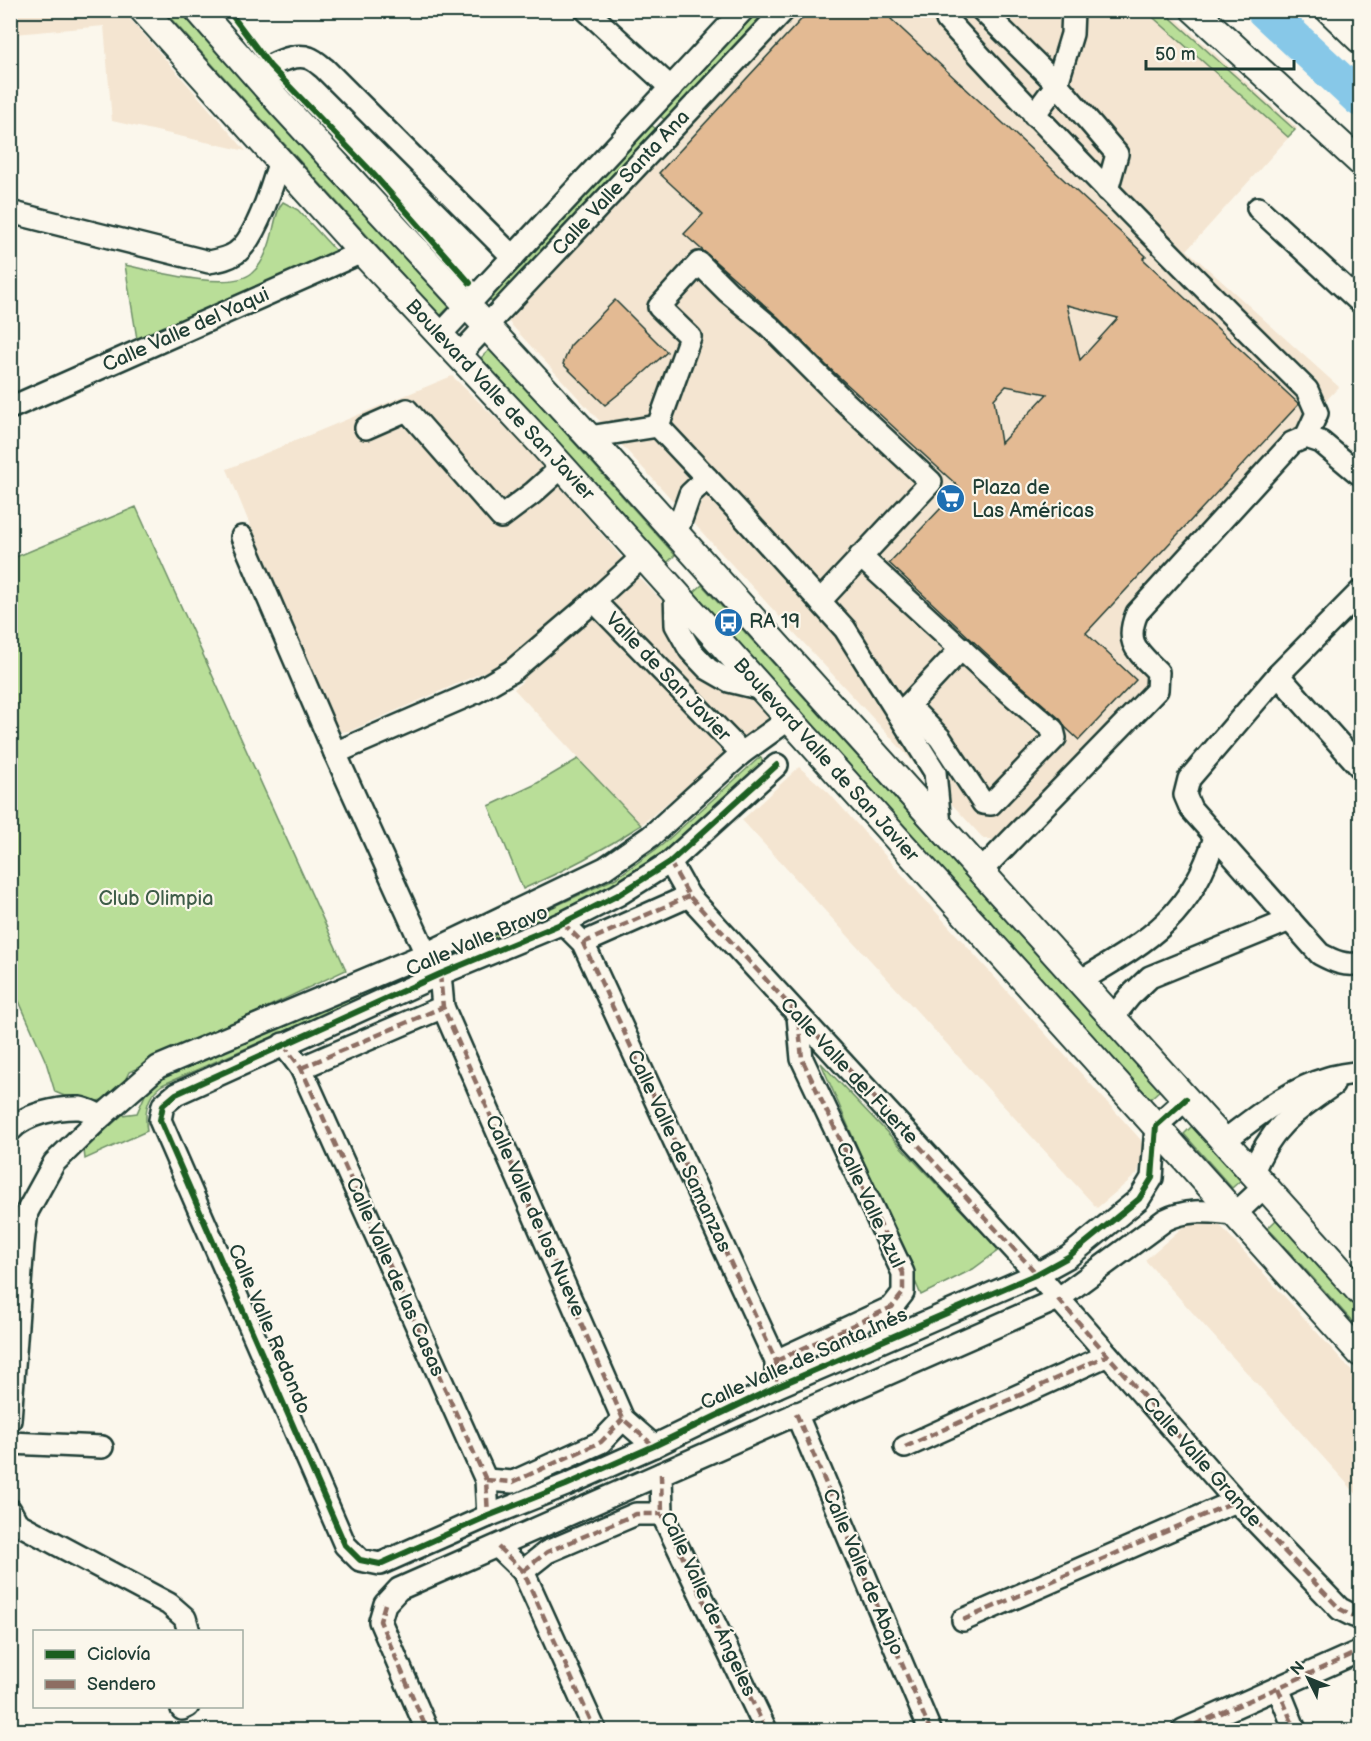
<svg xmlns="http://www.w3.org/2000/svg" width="1371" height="1741" viewBox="0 0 1371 1741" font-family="'Balsamiq Sans',sans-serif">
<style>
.built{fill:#f4e5d1}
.green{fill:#b9de98;stroke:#6c8e66;stroke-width:1.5}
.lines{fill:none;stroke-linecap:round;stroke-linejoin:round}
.river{stroke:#87c8e8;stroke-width:36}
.building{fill:#e3ba93;stroke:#1f3d34;stroke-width:1.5;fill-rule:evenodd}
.minor-casing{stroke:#1f3d34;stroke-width:26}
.major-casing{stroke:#1f3d34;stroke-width:30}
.minor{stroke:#fbf7ec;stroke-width:21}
.major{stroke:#fbf7ec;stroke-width:26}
.quiet{stroke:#8d6e63;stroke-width:4.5;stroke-dasharray:9 4.5;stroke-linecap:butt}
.cycleway-casing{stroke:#fbf7ec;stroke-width:10}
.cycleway{stroke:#1b5e20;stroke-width:6}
.labels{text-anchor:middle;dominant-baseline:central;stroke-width:4.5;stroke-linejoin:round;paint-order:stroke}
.street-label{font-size:20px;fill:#1f3d34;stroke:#fbf7ec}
.poi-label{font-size:20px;fill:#1f3d34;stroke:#fbf7ec;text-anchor:start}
.park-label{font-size:20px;fill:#3e5d48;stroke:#fbf7ec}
</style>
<rect width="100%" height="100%" fill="#fbf7ec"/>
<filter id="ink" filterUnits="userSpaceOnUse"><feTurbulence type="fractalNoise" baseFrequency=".0167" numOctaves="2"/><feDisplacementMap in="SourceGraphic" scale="12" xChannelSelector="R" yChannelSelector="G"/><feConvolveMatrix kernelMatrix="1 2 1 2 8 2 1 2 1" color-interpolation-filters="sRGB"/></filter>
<g filter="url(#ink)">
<g class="built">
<polygon points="10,11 123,11 246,151 112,121 104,26 15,34 11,30"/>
<polygon points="794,11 1168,11 1297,128 1187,250 1339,387 1124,610 1120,621 1119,637 1125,651 1153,680 999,842 983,838 505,318"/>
<polygon points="452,376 529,450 634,572 772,714 641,825 514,689 523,681 504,663 350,731 338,732 331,723 227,469"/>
<polygon points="799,767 828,792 1141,1140 1144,1152 1137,1174 1097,1208 742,820"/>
<polygon points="1203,1219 1219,1224 1360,1380 1360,1498 1145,1260 1183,1227"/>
</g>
<g class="green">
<polygon points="164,11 181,11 449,307 440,316"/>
<polygon points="756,11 769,11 666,121 659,115"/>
<polygon points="1146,11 1163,11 1295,130 1288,137"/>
<polygon points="650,124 657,130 495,304 488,298"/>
<path d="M283 202 298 210 336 251 137 339 125 265C153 271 229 292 252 273 259 267 264 258 267 250 274 236 274 212 283 202Z"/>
<polygon points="490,349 675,555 665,565 480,359"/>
<path d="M136 507 346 970 129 1072C126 1078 122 1088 117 1092 97 1108 75 1101 55 1092L46 1062 11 983V559Z"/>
<polygon points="702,585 1160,1090 1150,1099 692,594"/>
<path d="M760 757 764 762 667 851 619 883 540 920 162 1085C146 1096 144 1113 147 1131L85 1159 84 1150 122 1115 137 1113 149 1086 157 1081 538 914 616 878 662 845Z"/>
<path d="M578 759 641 825C603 850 564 871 523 889L489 806 534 785Z"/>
<polygon points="821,1063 999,1250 973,1269 921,1295"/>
<polygon points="1193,1125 1241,1180 1232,1188 1184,1134"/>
<polygon points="1277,1219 1360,1312 1360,1330 1268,1228"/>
</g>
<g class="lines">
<polyline class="river" points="1264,10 1360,99"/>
</g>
<g class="building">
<path d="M810 10H900L891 19 1146 256 1143 259 1299 404 1086 633 1136 680 1079 740 1065 727 1061 720 1015 680 889 563 960 488 826 365 778 317 684 234 703 214 659 173ZM1067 305 1118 318 1080 360ZM1006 386 1047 394 1001 443 994 399Z"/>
<polygon points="615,300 667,352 636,380 605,405 563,364 570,346"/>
</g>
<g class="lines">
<defs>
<g id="minor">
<polyline points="586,10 671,88"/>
<path d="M946 10 947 20C1063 147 1184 269 1307 390L1317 413 1306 437"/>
<polyline points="982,10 1057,84 1117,154 1107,190"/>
<path d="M255 74C269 66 293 52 309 58 315 60 321 66 325 69L513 257"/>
<polyline points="1034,115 1057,84 1072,34 1073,10"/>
<polyline points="1258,208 1360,302"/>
<path d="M10 212 209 262C219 260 227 259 236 253 256 239 273 184 280 160"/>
<polyline points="440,335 743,10"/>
<polyline points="459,355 784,10"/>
<polyline points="10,408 362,252"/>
<polyline points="658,426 690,337 659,307 699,263 728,292 769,326 844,401 931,482 820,601"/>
<polyline points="658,426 739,512 845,629 935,772 940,825"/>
<polyline points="366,428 407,410 501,517 533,493 562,467"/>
<polyline points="589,437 658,426"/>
<polyline points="676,534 690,494 707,478"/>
<polyline points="242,537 335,753 426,954"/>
<polyline points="860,556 994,679 1053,730 1055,738 991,804 983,803 940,738 908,705"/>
<polyline points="675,592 676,625 690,650 708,669 729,681 762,689"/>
<path d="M1360 592 1278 675 1189 779 1185 795 1191 809 1320 954C1333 961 1346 967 1360 963"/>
<polyline points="594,601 742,753"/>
<polyline points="1278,675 1360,767"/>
<polyline points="900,714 962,648"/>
<polyline points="335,753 476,692 512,671 594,601 643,556"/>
<polyline points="777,765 670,862 618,895 563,923 440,974 176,1094 163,1105 160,1120 345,1545 360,1560 380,1564 488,1516 566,1485 654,1446 776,1387 1037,1274 1068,1257 1139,1199 1152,1178 1156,1126 1186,1099"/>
<polyline points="670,862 689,896 1037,1274 1236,1501 1340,1609 1354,1616 1360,1616"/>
<path d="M981 871 1157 690 1158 672C1138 651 1124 644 1137 613L1292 443 1306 437 1321 442 1358 473H1360"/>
<polyline points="563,923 583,943 776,1361 776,1387"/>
<polyline points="583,943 689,896"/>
<polyline points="440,974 443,1007 623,1419 654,1446"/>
<path d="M1080 981C1149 940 1191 917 1215 837"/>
<polyline points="1113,1017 1130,996 1150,977 1290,920"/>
<polyline points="283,1044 301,1068 486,1480 488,1516"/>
<polyline points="301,1068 443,1007"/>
<path d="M10 1131C24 1114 59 1107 80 1108 87 1109 96 1114 102 1116"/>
<path d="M1224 1141C1256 1117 1289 1089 1328 1078 1339 1075 1350 1074 1360 1072"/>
<path d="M1253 1173C1269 1128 1295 1111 1333 1085"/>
<polyline points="776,1361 892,1307 903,1293 903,1273 802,1059 798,1016"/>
<polyline points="796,1413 930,1730"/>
<polyline points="10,1420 23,1244 27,1212 54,1163 102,1116 158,1067 426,954 605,868 651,836 742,753 789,719"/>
<polyline points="10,1443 102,1447"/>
<polyline points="905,1447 1108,1355"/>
<polyline points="661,1474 662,1514 766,1730"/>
<polyline points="486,1480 513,1482 601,1442 623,1419"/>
<polyline points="10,1510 17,1523 169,1604 185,1618 189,1632"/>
<polyline points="498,1547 523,1571 595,1730"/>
<polyline points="523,1571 547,1552 636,1514 662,1514"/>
<polyline points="963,1620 1236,1501"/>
<polyline points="1278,1688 1295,1730"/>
<polyline points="182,1709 188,1706"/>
<path d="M427 1730 380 1621 385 1604 399 1589 1058 1299 1165 1220C1188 1208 1210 1212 1235 1214L1265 1186"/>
<polyline points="1183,1730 1360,1651"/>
</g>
<g id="major">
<polyline points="143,10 362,252 539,441 1360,1353"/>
<polyline points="198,10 281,104 589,437 1360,1292"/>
<polyline points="1194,10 1360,162"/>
<polyline points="1329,10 1360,40"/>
</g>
</defs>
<use href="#minor" class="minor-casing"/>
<use href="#major" class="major-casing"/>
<use href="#minor" class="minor"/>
<use href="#major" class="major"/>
<g class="quiet">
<polyline points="670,862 689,896 1037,1274"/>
<polyline points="563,923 583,943 776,1361 776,1387"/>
<polyline points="583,943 689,896"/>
<polyline points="440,974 443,1007 623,1419 654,1446"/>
<polyline points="283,1044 301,1068 486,1480 488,1516"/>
<polyline points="301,1068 443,1007"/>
<polyline points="1058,1299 1236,1501 1340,1609 1354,1616 1360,1616"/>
<polyline points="776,1361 892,1307 903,1293 903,1273 802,1059 798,1016"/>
<polyline points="796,1413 930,1730"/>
<polyline points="905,1447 1108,1355"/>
<polyline points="661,1474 662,1514 766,1730"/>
<polyline points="486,1480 513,1482 601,1442 623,1419"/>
<polyline points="498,1547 523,1571 595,1730"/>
<polyline points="523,1571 547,1552 636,1514 662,1514"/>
<polyline points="385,1604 380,1621 427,1730"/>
<polyline points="963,1620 1236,1501"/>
<polyline points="1278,1688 1295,1730"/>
<polyline points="1183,1730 1360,1651"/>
</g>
<defs>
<g id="cycleway">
<polyline points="228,10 270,66 367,167 470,283"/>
<polyline points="777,765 670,862 618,895 563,923 440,974 176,1094 163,1105 160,1120 345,1545 360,1560 380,1564 488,1516 566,1485 654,1446 776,1387 1037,1274 1068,1257 1139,1199 1152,1178 1156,1126 1186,1099"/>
</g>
</defs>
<use href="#cycleway" class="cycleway-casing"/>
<use href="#cycleway" class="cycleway"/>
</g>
</g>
<defs>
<symbol id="supermarket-disc" viewBox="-11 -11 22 22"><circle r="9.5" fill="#1f6fb2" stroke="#fbf7ec"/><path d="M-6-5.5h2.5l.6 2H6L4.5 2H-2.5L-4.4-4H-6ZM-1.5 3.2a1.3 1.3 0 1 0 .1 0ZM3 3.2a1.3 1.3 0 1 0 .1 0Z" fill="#fff"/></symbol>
<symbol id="bus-disc" viewBox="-11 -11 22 22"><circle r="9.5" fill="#1f6fb2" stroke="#fbf7ec"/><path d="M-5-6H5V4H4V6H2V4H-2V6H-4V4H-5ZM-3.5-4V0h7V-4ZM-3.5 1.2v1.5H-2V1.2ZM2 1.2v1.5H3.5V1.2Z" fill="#fff"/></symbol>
</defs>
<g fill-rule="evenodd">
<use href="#supermarket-disc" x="934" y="482" width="33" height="33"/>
<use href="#bus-disc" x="712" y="606" width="33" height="33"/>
</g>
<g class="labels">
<g class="street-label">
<text transform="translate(621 183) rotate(-47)">Calle Valle Santa Ana</text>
<text transform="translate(186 330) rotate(-24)">Calle Valle del Yaqui</text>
<text transform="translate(500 400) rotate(47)">Boulevard Valle de San Javier</text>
<text transform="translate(668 677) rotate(46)">Valle de San Javier</text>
<text transform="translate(826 760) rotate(48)">Boulevard Valle de San Javier</text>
<text transform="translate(477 941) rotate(-23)">Calle Valle Bravo</text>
<text transform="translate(849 1071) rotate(47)">Calle Valle del Fuerte</text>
<text transform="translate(679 1151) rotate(65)">Calle Valle de Samanzas</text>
<text transform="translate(870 1205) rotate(65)">Calle Valle Azul</text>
<text transform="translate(535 1216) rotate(66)">Calle Valle de los Nueve</text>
<text transform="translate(395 1277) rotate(66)">Calle Valle de las Casas</text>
<text transform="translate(269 1329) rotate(67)">Calle Valle Redondo</text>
<text transform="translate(804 1359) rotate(-24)">Calle Valle de Santa Inés</text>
<text transform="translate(1202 1462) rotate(48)">Calle Valle Grande</text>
<text transform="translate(863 1572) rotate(67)">Calle Valle de Abajo</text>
<text transform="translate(708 1604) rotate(65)">Calle Valle de Ángeles</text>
</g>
<g class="poi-label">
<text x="972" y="488">Plaza de<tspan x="972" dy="23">Las Américas</tspan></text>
<text x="749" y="622">RA 19</text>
</g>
<g class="park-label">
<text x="156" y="899">Club Olimpia</text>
</g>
</g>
<rect width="1371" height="1741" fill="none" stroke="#fbf7ec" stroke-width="36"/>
<rect x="18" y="18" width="1335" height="1705" fill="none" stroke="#1f3d34" stroke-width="2" filter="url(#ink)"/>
<rect x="33" y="1630" width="210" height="78" fill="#fbf7ec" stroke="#a3ada2" stroke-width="1.5"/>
<rect x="45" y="1650" width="30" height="9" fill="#1b5e20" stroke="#a3ada2" stroke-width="1.5"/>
<text x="87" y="1660" font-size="18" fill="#1f3d34">Ciclovía</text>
<rect x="45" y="1680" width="30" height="9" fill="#8d6e63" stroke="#a3ada2" stroke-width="1.5"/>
<text x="87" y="1690" font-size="18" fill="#1f3d34">Sendero</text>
<g transform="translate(1308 1678) rotate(313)" stroke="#fbf7ec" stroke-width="4.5" paint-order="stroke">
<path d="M0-4.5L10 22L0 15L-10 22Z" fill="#1f3d34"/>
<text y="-9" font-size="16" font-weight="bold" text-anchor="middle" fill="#1f3d34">N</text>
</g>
<path d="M1146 60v9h148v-9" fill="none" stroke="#1f3d34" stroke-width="3"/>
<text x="1155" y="60" font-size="18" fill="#1f3d34" stroke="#fbf7ec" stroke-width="4.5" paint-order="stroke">50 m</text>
</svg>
